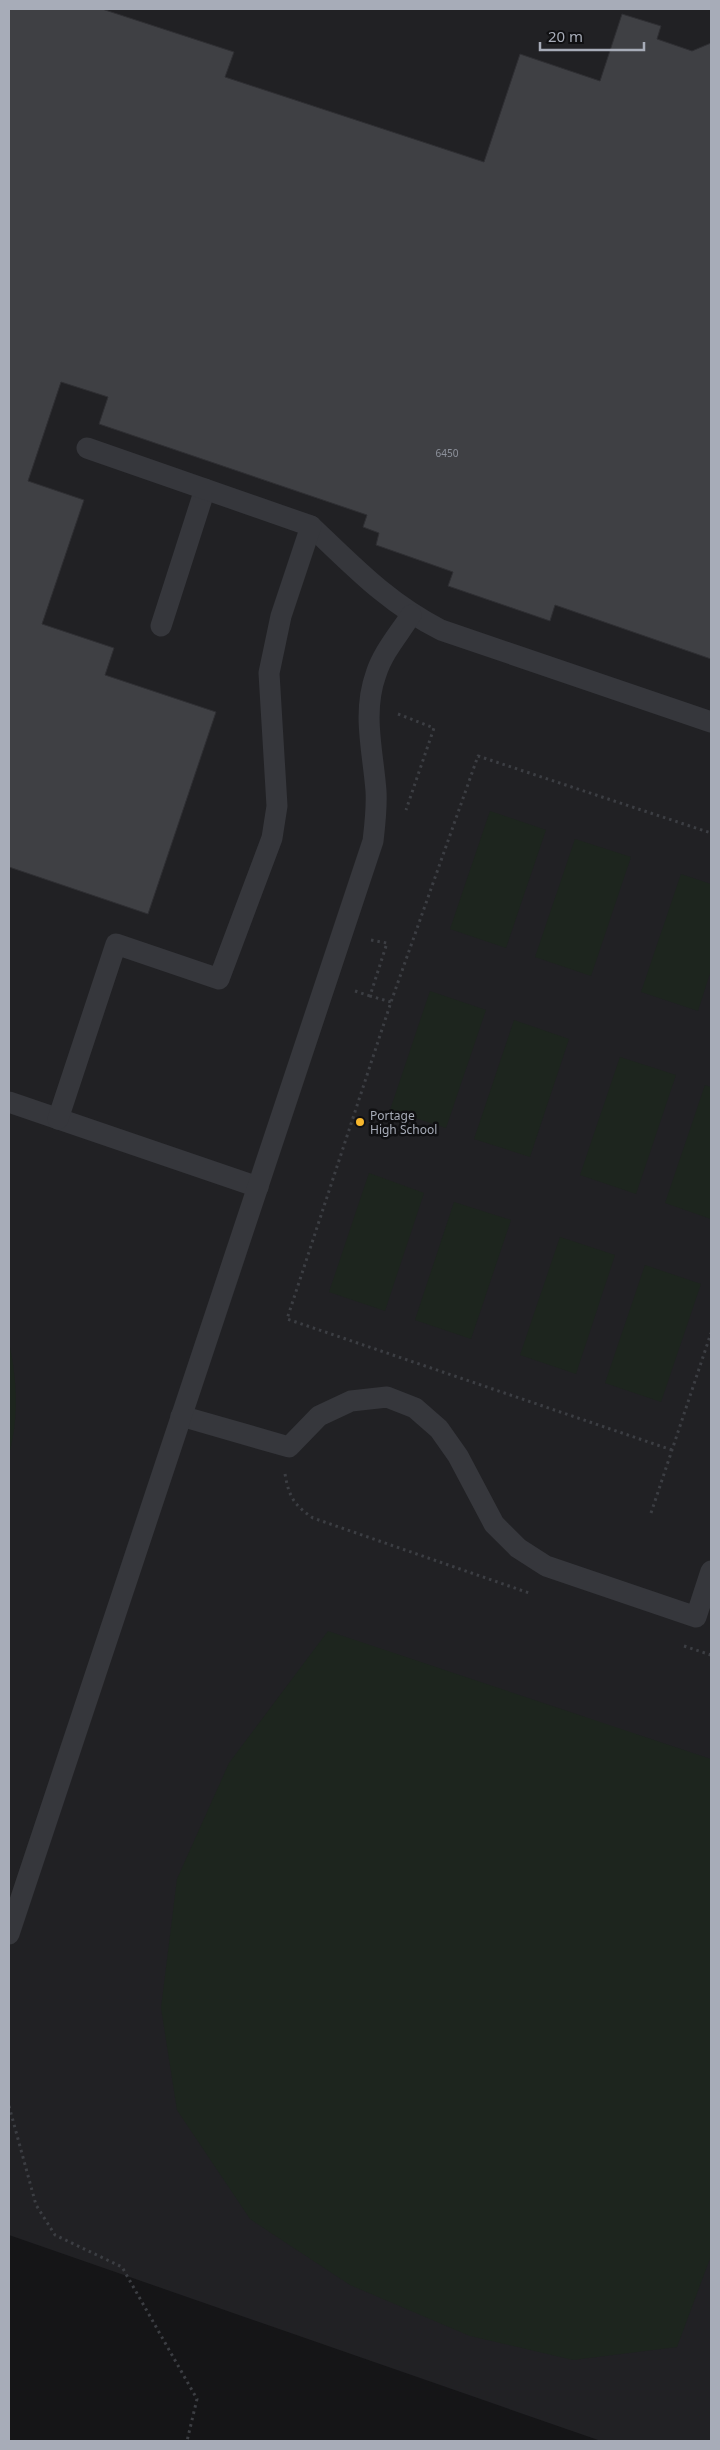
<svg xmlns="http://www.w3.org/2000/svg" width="720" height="2450" viewBox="0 0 720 2450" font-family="'Noto Sans',sans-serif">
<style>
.built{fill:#212124}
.green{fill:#1d251e}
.building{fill:#3f4044;stroke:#2f2f33}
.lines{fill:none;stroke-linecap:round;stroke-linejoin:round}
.path{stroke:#3c3e43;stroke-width:3;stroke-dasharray:2.5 4;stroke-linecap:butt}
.service{stroke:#36373c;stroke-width:21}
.poi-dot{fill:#f7b72d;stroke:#101012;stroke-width:2}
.labels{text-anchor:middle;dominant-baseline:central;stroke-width:5;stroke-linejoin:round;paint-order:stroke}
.number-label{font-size:10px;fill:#8d919b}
.poi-label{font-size:12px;fill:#a7acb8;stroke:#101012;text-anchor:start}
</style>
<rect width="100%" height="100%" fill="#151517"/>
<polygon class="built" points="9,9 711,9 711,2441 601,2441 9,2235"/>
<g class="green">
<polygon points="490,811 546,830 506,948 450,929"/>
<polygon points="575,839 631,857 591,976 535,957"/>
<polygon points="681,874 711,884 711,970 698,1011 641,992"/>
<polygon points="430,991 486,1010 446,1128 390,1110"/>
<polygon points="514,1020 569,1039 530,1157 474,1139"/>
<polygon points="620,1057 676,1075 636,1194 580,1175"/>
<polygon points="705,1085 711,1087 711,1219 665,1203"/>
<polygon points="369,1173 424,1193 385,1311 329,1292"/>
<polygon points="454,1202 511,1220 471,1339 415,1320"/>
<polygon points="560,1237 615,1255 576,1374 520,1355"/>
<polygon points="645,1265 701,1284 661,1402 605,1383"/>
<path d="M9 1343C17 1379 19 1418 9 1454Z"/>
<polygon points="328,1631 711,1759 711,2256 677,2347 573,2360 470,2336 350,2285 250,2219 177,2110 161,2008 177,1879 229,1763"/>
</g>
<polygon class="building" points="9,9 102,9 234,52 225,77 484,162 520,54 600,81 622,14 661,26 657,39 692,51 711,43 711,659 555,605 550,621 448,586 453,572 376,545 379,533 363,527 367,515 99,424 108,397 61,382 28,481 84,500 42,624 114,648 105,675 216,712 148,914 9,867"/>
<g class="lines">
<g class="path">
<polyline points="398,714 434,728 406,810"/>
<polyline points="371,940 387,943 370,996 391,1002"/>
<polyline points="355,991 370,996"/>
<polyline points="672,1450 287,1319 391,1002 478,756 711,833"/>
<path d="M285 1474C289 1497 294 1505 313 1518L532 1594"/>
<polyline points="651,1513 711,1333"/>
<polyline points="684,1646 711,1655"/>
<polyline points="9,2106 36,2205 55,2235 122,2267 197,2399 187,2441"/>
</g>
<g class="service">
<path d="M311 526C354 567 388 603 441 630L711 722"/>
<polyline points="161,626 205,489"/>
<polyline points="9,1102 258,1187"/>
<polyline points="58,1119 116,944 219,979 272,838 277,806 269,673 281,616 311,526 87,448"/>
<polyline points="181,1416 289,1447 319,1416 351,1401 387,1397 415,1408 439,1429 458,1456 494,1524 518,1548 546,1566 696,1617 711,1571"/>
<path d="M9 1934 373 841C375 824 377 808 376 791 373 751 362 713 376 674 383 652 399 634 411 615"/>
</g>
</g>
<circle class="poi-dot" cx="360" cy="1122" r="5"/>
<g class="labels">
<g class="number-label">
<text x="447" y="453">6450</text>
</g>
<g class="poi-label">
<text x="370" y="1115">Portage<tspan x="370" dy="14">High School</tspan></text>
</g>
</g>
<rect width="720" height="2450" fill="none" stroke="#a7acb8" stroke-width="20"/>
<path d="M540 42v8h104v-8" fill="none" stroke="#a7acb8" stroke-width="2.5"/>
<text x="548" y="42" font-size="15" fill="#a7acb8" stroke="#101012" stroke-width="4" paint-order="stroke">20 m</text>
</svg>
